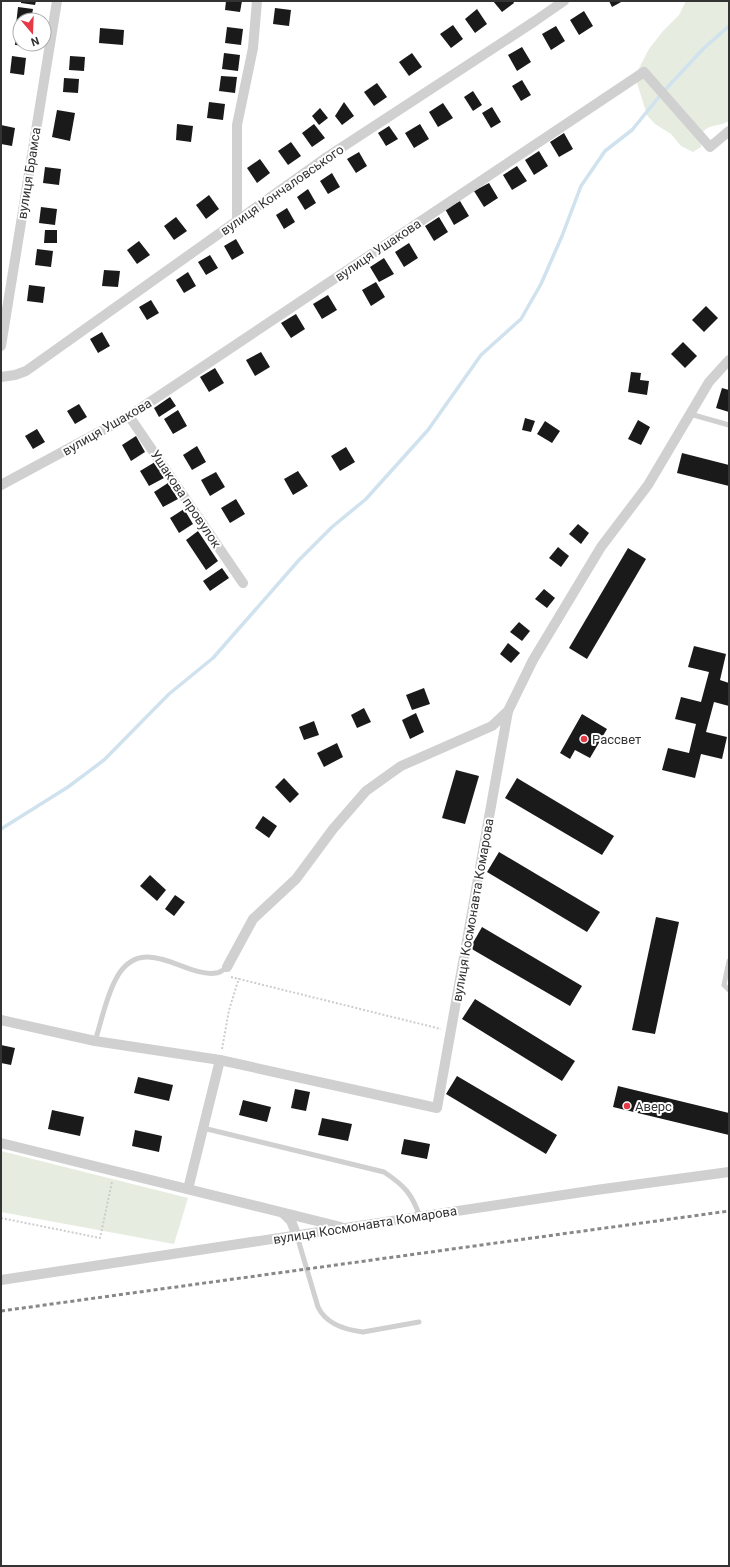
<svg xmlns="http://www.w3.org/2000/svg" width="730" height="1567" viewBox="0 0 730 1567" font-family="Roboto,sans-serif">
<style>
.green{fill:#e6ecdf}
.lines{fill:none;stroke-linecap:round;stroke-linejoin:round}
.stream{stroke:#cfe2ee;stroke-width:3.5}
.building{fill:#1a1a1a}
.path{stroke:#cdcdcd;stroke-width:2;stroke-dasharray:2 2;stroke-linecap:butt}
.service{stroke:#d0d0d0;stroke-width:5}
.minor{stroke:#d0d0d0;stroke-width:10}
.rail{stroke:#888;stroke-width:3;stroke-dasharray:4 3;stroke-linecap:butt}
.poi-dot{fill:#e63946;stroke:#fff;stroke-width:1.5}
.labels{text-anchor:middle;dominant-baseline:central;stroke-width:4;stroke-linejoin:round;paint-order:stroke}
.street-label{font-size:13px;fill:#333;stroke:#fff}
.poi-label{font-size:13px;fill:#333;stroke:#fff;text-anchor:start}
</style>
<rect width="100%" height="100%" fill="#fff"/>
<g class="green">
<path d="M686 1H729V121C714 129 698 122 701 147L693 152 681 146 671 134 655 124 647 115 637 83V72L649 49 663 31 679 15Z"/>
<polygon points="1,1151 188,1198 174,1244 1,1212"/>
</g>
<g class="lines">
<polyline class="stream" points="1,829 68,787 104,760 169,694 213,658 299,560 332,527 366,499 428,430 481,355 521,319 541,284 562,236 581,186 605,151 632,130 663,92 704,48 729,26"/>
</g>
<g class="building">
<polygon points="21,1 36,1 35,5 21,3"/>
<polygon points="226,1 242,1 240,12 225,10"/>
<polygon points="493,1 513,1 514,3 502,12"/>
<polygon points="609,1 623,1 612,7"/>
<polygon points="18,7 33,9 31,20 20,20 20,25 16,25"/>
<polygon points="275,8 291,10 289,26 273,24"/>
<polygon points="477,9 487,24 475,33 465,19"/>
<polygon points="584,11 593,26 579,35 570,20"/>
<polygon points="453,25 463,39 451,48 440,34"/>
<polygon points="556,26 565,41 551,50 542,34"/>
<polygon points="17,27 20,28 20,44 30,44 30,46 15,45"/>
<polygon points="227,27 243,29 241,45 225,43"/>
<polygon points="100,28 124,30 123,45 99,43"/>
<polygon points="522,47 531,62 517,71 508,55"/>
<polygon points="224,53 240,55 238,71 222,69"/>
<polygon points="412,53 422,67 409,76 399,62"/>
<polygon points="12,56 26,58 24,75 10,73"/>
<polygon points="70,56 85,57 84,71 69,70"/>
<polygon points="221,76 237,77 235,93 219,91"/>
<polygon points="64,78 79,79 78,93 63,92"/>
<polygon points="522,80 531,95 521,101 512,86"/>
<polygon points="377,83 387,97 374,106 364,92"/>
<polygon points="473,91 482,105 473,111 464,97"/>
<polygon points="209,102 225,104 223,120 207,118"/>
<polygon points="344,102 354,116 342,125 335,116"/>
<polygon points="443,103 453,118 438,127 429,112"/>
<polygon points="492,107 501,122 491,128 482,113"/>
<polygon points="320,108 328,118 319,125 312,116"/>
<polygon points="57,110 75,113 70,141 52,137"/>
<polygon points="177,124 193,126 191,142 176,140"/>
<polygon points="314,124 325,138 312,147 302,133"/>
<polygon points="420,124 429,139 414,148 405,133"/>
<polygon points="1,125 15,128 12,146 1,144"/>
<polygon points="389,126 398,139 386,146 378,133"/>
<polygon points="564,133 573,149 559,157 550,142"/>
<polygon points="291,142 301,156 288,165 278,151"/>
<polygon points="539,151 548,166 534,175 525,160"/>
<polygon points="359,152 367,166 356,173 347,159"/>
<polygon points="260,159 270,173 257,183 247,168"/>
<polygon points="517,166 527,181 512,190 503,175"/>
<polygon points="45,167 61,169 59,185 43,183"/>
<polygon points="332,173 340,187 328,194 320,181"/>
<polygon points="489,183 498,198 484,207 474,191"/>
<polygon points="308,189 316,203 305,210 297,197"/>
<polygon points="209,195 219,209 206,219 196,205"/>
<polygon points="460,201 469,216 454,225 445,209"/>
<polygon points="41,207 57,209 55,225 39,223"/>
<polygon points="287,208 295,222 284,229 276,215"/>
<polygon points="176,217 187,231 174,240 164,226"/>
<polygon points="439,217 448,232 434,241 425,226"/>
<polygon points="45,230 57,230 57,243 44,243"/>
<polygon points="236,239 244,253 232,260 224,246"/>
<polygon points="139,241 150,255 137,264 127,250"/>
<polygon points="409,243 418,258 404,267 395,252"/>
<polygon points="37,249 53,251 51,267 35,265"/>
<polygon points="210,255 218,268 206,275 198,262"/>
<polygon points="384,258 394,274 379,282 370,267"/>
<polygon points="104,270 120,271 118,287 102,286"/>
<polygon points="188,272 196,286 184,293 176,280"/>
<polygon points="376,282 385,297 371,306 362,290"/>
<polygon points="29,285 45,287 43,303 27,301"/>
<polygon points="328,295 337,310 322,319 313,304"/>
<polygon points="151,300 159,313 147,320 139,307"/>
<polygon points="706,306 718,318 704,332 692,320"/>
<polygon points="296,314 305,329 291,338 281,323"/>
<polygon points="102,332 110,346 98,353 90,339"/>
<polygon points="683,342 697,356 685,368 671,354"/>
<polygon points="261,352 270,367 255,376 246,360"/>
<polygon points="215,368 224,383 209,392 200,377"/>
<polygon points="631,372 641,373 640,380 649,381 647,395 628,392"/>
<polygon points="722,388 729,390 729,412 716,408"/>
<polygon points="170,397 176,406 159,417 154,408"/>
<polygon points="79,404 87,417 75,424 67,411"/>
<polygon points="178,410 187,426 173,434 164,419"/>
<polygon points="525,418 535,421 531,432 522,430"/>
<polygon points="638,420 650,427 641,445 628,439"/>
<polygon points="545,421 560,431 552,443 537,434"/>
<polygon points="37,429 45,442 33,449 25,436"/>
<polygon points="136,436 145,452 131,461 122,445"/>
<polygon points="197,446 206,462 192,470 183,455"/>
<polygon points="346,447 355,462 340,471 331,456"/>
<polygon points="682,453 729,465 729,486 677,473"/>
<polygon points="155,462 164,478 149,486 140,471"/>
<polygon points="298,471 308,486 293,495 284,479"/>
<polygon points="216,472 225,487 210,496 201,480"/>
<polygon points="168,483 178,499 163,507 154,492"/>
<polygon points="236,499 245,514 230,523 221,508"/>
<polygon points="184,509 193,524 179,533 170,518"/>
<polygon points="578,524 589,533 581,544 569,534"/>
<polygon points="198,531 218,561 206,570 186,540"/>
<polygon points="558,547 569,556 561,567 549,558"/>
<polygon points="628,548 646,559 587,659 569,648"/>
<polygon points="222,568 229,578 210,591 203,581"/>
<polygon points="544,589 555,598 547,608 535,599"/>
<polygon points="519,622 530,631 522,641 510,632"/>
<polygon points="508,643 520,653 511,663 500,654"/>
<polygon points="694,646 726,654 720,680 729,683 729,706 714,702 706,732 727,737 722,759 701,754 695,778 662,770 668,748 689,753 696,724 675,719 681,697 701,702 709,672 688,667"/>
<polygon points="424,688 430,704 412,710 406,695"/>
<polygon points="364,708 371,722 357,728 351,715"/>
<polygon points="416,713 424,732 410,739 402,720"/>
<polygon points="582,714 607,729 590,758 575,750 570,759 560,753"/>
<polygon points="314,721 319,735 304,740 299,727"/>
<polygon points="337,743 343,757 324,767 317,753"/>
<polygon points="456,770 479,776 465,824 442,818"/>
<polygon points="284,778 299,794 290,803 275,787"/>
<polygon points="517,778 614,836 602,855 505,798"/>
<polygon points="263,816 277,826 269,838 255,828"/>
<polygon points="499,852 600,912 587,932 487,872"/>
<polygon points="150,875 166,890 157,901 140,886"/>
<polygon points="175,895 185,902 174,916 165,909"/>
<polygon points="656,917 679,922 655,1034 632,1030"/>
<polygon points="482,927 582,986 570,1006 470,948"/>
<polygon points="475,999 575,1061 562,1081 462,1019"/>
<polygon points="1,1045 15,1048 11,1065 1,1063"/>
<polygon points="457,1076 557,1135 546,1154 446,1094"/>
<polygon points="138,1077 173,1085 169,1101 134,1093"/>
<polygon points="618,1086 729,1113 729,1135 613,1107"/>
<polygon points="295,1089 310,1092 306,1111 291,1108"/>
<polygon points="243,1100 271,1107 267,1122 239,1115"/>
<polygon points="52,1110 84,1117 80,1136 48,1129"/>
<polygon points="322,1118 352,1124 348,1141 318,1135"/>
<polygon points="135,1130 162,1136 159,1152 132,1146"/>
<polygon points="404,1139 430,1144 427,1159 401,1154"/>
</g>
<g class="lines">
<g class="path">
<polyline points="231,977 441,1029"/>
<polyline points="222,1049 229,1010 239,978"/>
<polyline points="1,1218 100,1238 112,1182"/>
</g>
<g class="service">
<polyline points="690,414 729,425"/>
<polyline points="729,961 724,985 729,990"/>
<path d="M95 1041C102 1020 106 996 117 977 143 932 185 978 216 973 220 973 224 969 227 967"/>
<path d="M203 1128 384 1172C405 1186 412 1194 420 1217"/>
<path d="M297 1236 318 1307C326 1324 346 1330 363 1332L419 1322"/>
</g>
<g class="minor">
<polyline points="237,221 237,125 253,48 257,1"/>
<polyline points="1,346 57,1"/>
<polyline points="1,377 15,375 26,371 324,159 535,21 564,1"/>
<polyline points="129,416 243,583"/>
<polyline points="1,485 129,416 644,72 710,147 729,131"/>
<polyline points="227,967 253,919 296,879 333,829 366,791 401,766 492,726 508,711 533,660 601,547 648,485 709,382 729,360"/>
<polyline points="1,1020 95,1041 220,1060 437,1108 508,711"/>
<polyline points="1,1143 341,1227"/>
<polyline points="188,1189 220,1060"/>
<polyline points="283,1213 291,1221 297,1236"/>
<polyline points="1,1280 596,1190 729,1172"/>
</g>
<polyline class="rail" points="1,1311 729,1211"/>
</g>
<g class="poi-dot">
<circle cx="584" cy="739" r="4"/>
<circle cx="627" cy="1106" r="4"/>
</g>
<g class="labels">
<g class="street-label">
<text transform="translate(29 173) rotate(-81)">вулиця Брамса</text>
<text transform="translate(282 190) rotate(-35)">вулиця Кончаловського</text>
<text transform="translate(378 250) rotate(-34)">вулиця Ушакова</text>
<text transform="translate(107 427) rotate(-30)">вулиця Ушакова</text>
<text transform="translate(186 499) rotate(56)">Ушакова провулок</text>
<text transform="translate(473 910) rotate(-80)">вулиця Космонавта Комарова</text>
<text transform="translate(365 1225) rotate(-9)">вулиця Космонавта Комарова</text>
</g>
<g class="poi-label">
<text x="592" y="739">Рассвет</text>
<text x="635" y="1106">Аверс</text>
</g>
</g>
<rect width="730" height="1567" fill="none" stroke="#333333" stroke-width="4"/>
<g transform="translate(32 32) rotate(161)"><circle r="19" fill="#ffffff" stroke="#adadad"/>
<path d="M0-3L7 15L0 10L-7 15Z" fill="#e63946"/>
<text y="-6" font-size="11" font-weight="bold" text-anchor="middle" fill="#333333">N</text>
</g>
</svg>
